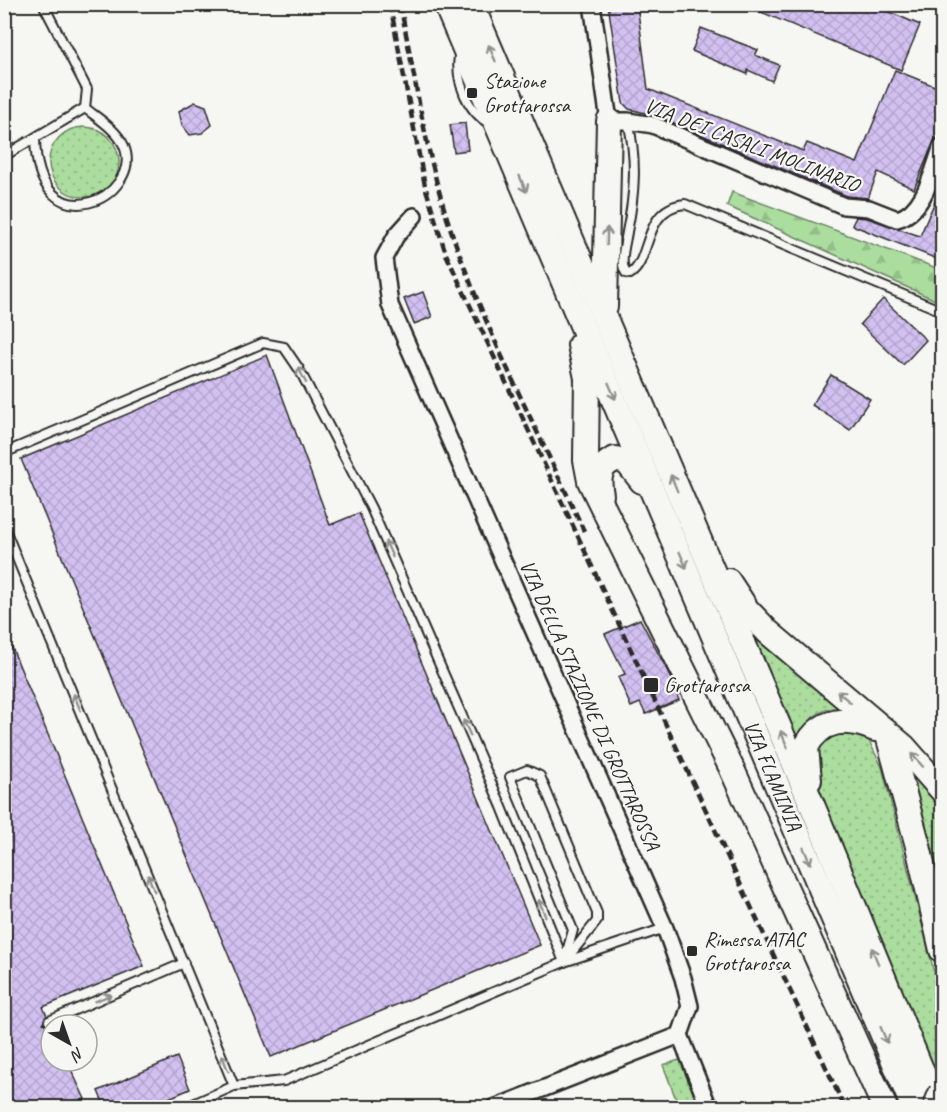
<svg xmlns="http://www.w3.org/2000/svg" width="947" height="1112" viewBox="0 0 947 1112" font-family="Caveat,sans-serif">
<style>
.green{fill:url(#green-dots);stroke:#6b8464;stroke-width:1.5}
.forest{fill:url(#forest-firs);stroke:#6b8464;stroke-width:1.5}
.building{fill:url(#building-cross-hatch);stroke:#2b2b2b;stroke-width:1.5}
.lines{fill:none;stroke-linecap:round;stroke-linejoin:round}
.service-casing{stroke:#2b2b2b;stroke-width:12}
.minor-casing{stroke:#2b2b2b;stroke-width:20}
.trunk-casing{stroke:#2b2b2b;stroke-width:28}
.service{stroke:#f6f6f2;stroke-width:8}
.minor{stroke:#f6f6f2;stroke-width:15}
.trunk{stroke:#f6f6f2;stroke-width:24}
.rail{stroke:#2b2b2b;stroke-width:4.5;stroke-dasharray:9 4.5;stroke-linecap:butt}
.trunk-bridge-casing{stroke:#2b2b2b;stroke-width:28;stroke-linecap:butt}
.trunk-bridge{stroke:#f6f6f2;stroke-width:24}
.oneway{stroke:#90908e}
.poi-dot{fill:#2b2b2b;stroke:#f6f6f2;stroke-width:2}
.labels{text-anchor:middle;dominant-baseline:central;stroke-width:4.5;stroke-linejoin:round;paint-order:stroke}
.poi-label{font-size:21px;fill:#2b2b2b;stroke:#f6f6f2;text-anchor:start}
.street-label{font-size:21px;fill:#2b2b2b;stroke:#f6f6f2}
</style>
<defs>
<pattern id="green-dots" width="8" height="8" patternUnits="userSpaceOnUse" patternTransform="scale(1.5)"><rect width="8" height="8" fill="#abdd9e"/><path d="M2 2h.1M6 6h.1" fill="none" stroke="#93be88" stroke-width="1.8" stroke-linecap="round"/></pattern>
<pattern id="forest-firs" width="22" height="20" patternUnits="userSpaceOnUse" patternTransform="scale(1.5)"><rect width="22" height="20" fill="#abdd9e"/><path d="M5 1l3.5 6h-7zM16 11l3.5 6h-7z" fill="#93be88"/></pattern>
<pattern id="building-cross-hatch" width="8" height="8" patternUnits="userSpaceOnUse" patternTransform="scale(1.5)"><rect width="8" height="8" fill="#d2c0f1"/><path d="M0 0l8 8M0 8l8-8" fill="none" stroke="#b4a5cf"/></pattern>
</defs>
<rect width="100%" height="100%" fill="#f6f6f2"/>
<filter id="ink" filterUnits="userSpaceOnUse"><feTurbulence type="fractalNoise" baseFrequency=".0167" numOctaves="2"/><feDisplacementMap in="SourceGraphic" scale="12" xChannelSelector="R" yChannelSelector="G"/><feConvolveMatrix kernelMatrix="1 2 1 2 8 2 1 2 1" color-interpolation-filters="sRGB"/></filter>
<g filter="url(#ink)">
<g class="green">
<circle cx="84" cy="162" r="35"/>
<path d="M750 631 842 707C817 708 805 721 797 744Z"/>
<polygon points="837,728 868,739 882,767 942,1003 942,1052 933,1078 817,785 811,754"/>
<polygon points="909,763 933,796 942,815 942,892"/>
<polygon points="683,1059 702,1107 679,1107 663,1065"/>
</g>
<polygon class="forest" points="732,192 942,270 942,303 727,206"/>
<g class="building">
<polygon points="608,4 637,4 648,89 803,151 807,143 857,163 895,70 942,89 942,122 914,189 878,172 868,198 847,196 657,116 629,109 623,103"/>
<polygon points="769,4 871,4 920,25 901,70 744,5"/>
<polygon points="701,28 758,50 755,55 779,65 772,81 748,70 747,74 692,51"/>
<polygon points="195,102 206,106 212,125 202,133 190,135 182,125 179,111"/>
<polygon points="465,123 468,150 454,152 450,125"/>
<polygon points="942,185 942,261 852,225 856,217 867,218 920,236"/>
<polygon points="423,292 432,317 414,324 404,299"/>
<polygon points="883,299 926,340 903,365 860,324"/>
<polygon points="267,355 330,525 359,513 540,945 271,1057 21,459"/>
<polygon points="831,375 870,399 850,430 812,405"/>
<polygon points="640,619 673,681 671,682 679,700 646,714 640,703 631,707 618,677 625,674 605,634"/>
<polygon points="5,631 144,966 43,1007 47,1016 43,1023 51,1027 51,1061 67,1061 85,1099 64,1107 4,1107"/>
<polygon points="177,1057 190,1089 148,1107 105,1107 98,1091"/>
</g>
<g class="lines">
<defs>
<g id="service">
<path d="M459 55C455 81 467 111 490 124"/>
<path d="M628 121C637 160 635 193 627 232 625 245 619 263 626 273L630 274C652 261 642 208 685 204L942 311"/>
<path d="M35 138C37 250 145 196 124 146 117 130 99 119 85 108"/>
<polyline points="4,156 85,108 87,89 43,4"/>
<polyline points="4,453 263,343 284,347 299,369 371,508 502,807 564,962"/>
<polyline points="4,527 234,1086 184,1108"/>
<polygon points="527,770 540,776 597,913 597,921 564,962 573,930 510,777"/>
<polyline points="49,1021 184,963"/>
<polyline points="234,1086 284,1081 564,962 665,928"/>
</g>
<g id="minor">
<path d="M592 4 609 121H628L653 125 844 206 869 208 897 219C925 212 933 169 942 146"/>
<polyline points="414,216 396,236 384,258 390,305 665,928 683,978 690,1006 680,1035 494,1108"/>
<polyline points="680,1035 709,1108"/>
</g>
<g id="trunk">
<path id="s1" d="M446 4 914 1108"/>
<polyline points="471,4 815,812 937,1108"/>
<polyline points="605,307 609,121"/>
<polyline points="580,345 587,378 586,460 590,481 731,767 885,1108"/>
<path d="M601 495C598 479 598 466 615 459L627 462 642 481"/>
<polyline points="728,581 747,610 768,632 904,747 942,790"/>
<polyline points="888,735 918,846 942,950"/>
<path d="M809 780 806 747C821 718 847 717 875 729"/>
</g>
</defs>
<use href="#service" class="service-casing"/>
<use href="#minor" class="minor-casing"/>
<use href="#trunk" class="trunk-casing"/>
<use href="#service" class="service"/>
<use href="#minor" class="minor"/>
<use href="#trunk" class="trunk"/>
<g class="rail">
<polyline points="390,4 425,186 446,254 845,1108"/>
<path d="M400 4C415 76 425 149 447 218 481 323 538 431 584 531"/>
</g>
<defs>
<polyline id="trunk-bridge" points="935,1108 942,1091"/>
</defs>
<use href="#trunk-bridge" class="trunk-bridge-casing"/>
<use href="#trunk-bridge" class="trunk-bridge"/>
</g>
<defs><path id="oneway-shaft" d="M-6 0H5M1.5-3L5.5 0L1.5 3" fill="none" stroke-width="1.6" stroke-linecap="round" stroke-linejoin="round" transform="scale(1.5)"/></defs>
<g class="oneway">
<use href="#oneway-shaft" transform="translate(492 53) rotate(-113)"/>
<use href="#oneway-shaft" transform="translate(523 184) rotate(67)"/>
<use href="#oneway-shaft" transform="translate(607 236) rotate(-89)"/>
<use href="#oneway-shaft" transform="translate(302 375) rotate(-117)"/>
<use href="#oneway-shaft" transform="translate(612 391) rotate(67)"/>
<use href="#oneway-shaft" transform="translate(674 483) rotate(-112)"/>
<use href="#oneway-shaft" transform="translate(389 549) rotate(-114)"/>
<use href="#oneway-shaft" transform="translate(683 560) rotate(67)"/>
<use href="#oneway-shaft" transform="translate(844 697) rotate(-139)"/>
<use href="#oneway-shaft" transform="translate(77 702) rotate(-112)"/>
<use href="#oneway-shaft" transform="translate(467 728) rotate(-114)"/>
<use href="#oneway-shaft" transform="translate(784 739) rotate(-113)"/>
<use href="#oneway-shaft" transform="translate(917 760) rotate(-132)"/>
<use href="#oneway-shaft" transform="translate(807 856) rotate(67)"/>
<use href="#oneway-shaft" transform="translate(151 883) rotate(-112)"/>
<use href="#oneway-shaft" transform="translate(542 908) rotate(-112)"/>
<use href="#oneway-shaft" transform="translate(875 956) rotate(-112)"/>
<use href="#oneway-shaft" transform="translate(103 998) rotate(-23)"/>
<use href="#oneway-shaft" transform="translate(884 1035) rotate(67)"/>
<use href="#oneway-shaft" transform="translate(225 1063) rotate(-112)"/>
</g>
</g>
<g class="poi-dot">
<rect x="466" y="87" width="12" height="12" rx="3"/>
<rect x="643" y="677" width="16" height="16" rx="3"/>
<rect x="686" y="945" width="12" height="12" rx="3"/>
</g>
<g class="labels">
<g class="poi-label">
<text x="484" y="81">Stazione<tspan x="484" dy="24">Grottarossa</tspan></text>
<text x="664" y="685">Grottarossa</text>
<text x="704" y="939">Rimessa ATAC<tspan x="704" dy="24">Grottarossa</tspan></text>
</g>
<g class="street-label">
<text transform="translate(752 145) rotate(21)">VIA DEI CASALI MOLINARIO</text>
<text transform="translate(590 705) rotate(66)">VIA DELLA STAZIONE DI GROTTAROSSA</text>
<text stroke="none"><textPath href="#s1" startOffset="838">VIA FLAMINIA</textPath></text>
</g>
</g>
<rect width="947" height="1112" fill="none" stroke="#f6f6f2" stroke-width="24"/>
<rect x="12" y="12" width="923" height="1088" fill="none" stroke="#2b2b2b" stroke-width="2" filter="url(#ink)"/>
<g transform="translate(69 1043) rotate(140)"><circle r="28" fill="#f6f6f2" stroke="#a5a5a2" stroke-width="1.5"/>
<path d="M0-4.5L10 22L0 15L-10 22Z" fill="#2b2b2b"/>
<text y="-9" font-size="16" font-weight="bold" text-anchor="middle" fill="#2b2b2b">N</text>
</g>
</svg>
